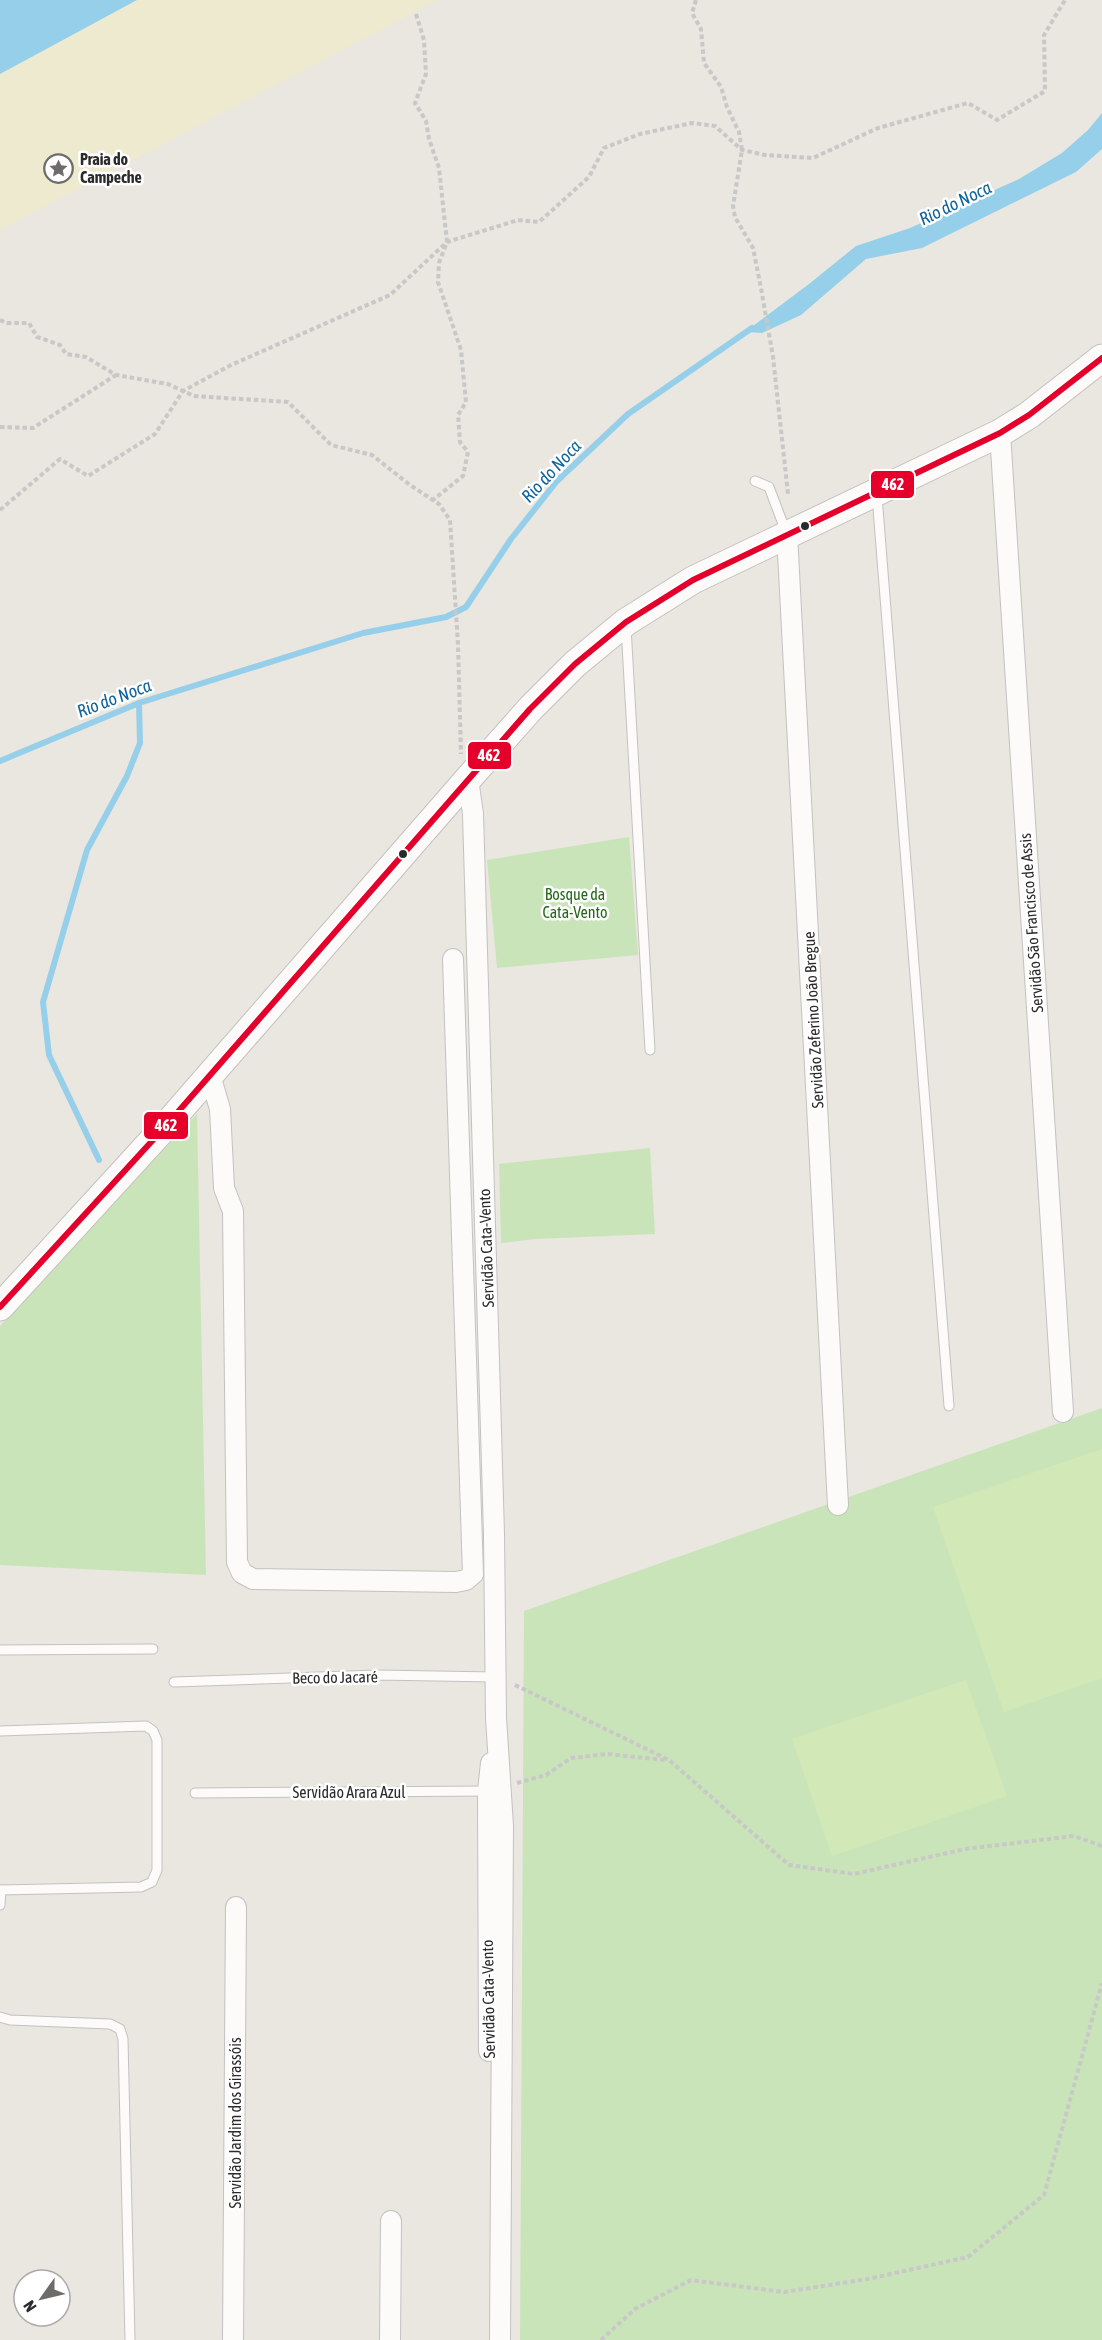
<svg xmlns="http://www.w3.org/2000/svg" width="1102" height="2340" viewBox="0 0 1102 2340" font-family="'Asap Condensed',sans-serif">
<style>
.green{fill:#cae4ba}
.sand{fill:#eeeacf}
.pitch{fill:#d3e8b7}
.water{fill:#95cfea}
.lines{fill:none;stroke-linecap:round;stroke-linejoin:round}
.stream{stroke:#95cfea;stroke-width:6}
.service-casing{stroke:#c3c2c1;stroke-width:11}
.minor-casing{stroke:#c3c2c1;stroke-width:22}
.secondary-casing{stroke:#c3c2c1;stroke-width:29}
.path{stroke:#c8c8c7;stroke-width:4;stroke-dasharray:4.5 3;stroke-linecap:butt}
.service{stroke:#fcfbfa;stroke-width:9}
.minor{stroke:#fcfbfa;stroke-width:20}
.secondary{stroke:#fcfbfa;stroke-width:27}
.bus-1-casing{stroke:#fff;stroke-width:10}
.bus-1{stroke:#e4002b;stroke-width:6}
.bus-dot{fill:#2b2b2b;stroke:#fff;stroke-width:2}
.labels{text-anchor:middle;dominant-baseline:central;stroke-width:5;stroke-linejoin:round;paint-order:stroke}
.poi-label{font-size:16px;font-weight:bold;fill:#2b2b2b;stroke:#fff;text-anchor:start}
.park-label{font-size:16px;fill:#26681b;stroke:#fff}
.street-label{font-size:16px;fill:#2b2b2b;stroke:#fff}
.water-label{font-size:18px;font-style:italic;fill:#0e639c;stroke:#fff}
.line-badge{stroke:#fff;stroke-width:2}
.badge-label{font-size:16px;text-anchor:middle;font-weight:bold;fill:#fff}
</style>
<rect width="100%" height="100%" fill="#eae6e0"/>
<g class="green">
<polygon points="629,837 638,955 497,968 487,860"/>
<polygon points="197,1114 206,1575 0,1565 0,1326"/>
<polygon points="650,1148 655,1234 536,1239 501,1243 499,1164"/>
<polygon points="1102,1408 1102,2340 520,2340 524,1611"/>
</g>
<polygon class="sand" points="137,0 438,0 0,230 0,74"/>
<g class="pitch">
<polygon points="1102,1449 1102,1678 1004,1712 933,1507"/>
<polygon points="966,1680 1007,1796 832,1856 792,1739"/>
</g>
<g class="water">
<polygon points="0,0 137,0 0,74"/>
<polygon points="1102,113 1102,149 1076,172 922,248 866,259 801,315 762,333 745,332 809,284 856,246 910,228 1019,179 1062,153 1088,130"/>
</g>
<g class="lines">
<g class="stream">
<polyline points="0,761 139,703 363,633 446,617 466,607 511,539 557,481 628,414 752,328"/>
<polyline points="99,1160 49,1055 43,1002 87,850 127,776 140,743 139,703"/>
</g>
<defs>
<g id="service">
<polyline points="755,481 769,487 786,532"/>
<polyline points="877,496 949,1406"/>
<polyline points="626,627 650,1050"/>
<polyline points="0,1650 153,1649"/>
<polyline points="174,1682 377,1675 495,1677"/>
<polyline points="0,1731 146,1726 153,1731 157,1740 157,1870 152,1882 141,1887 0,1890"/>
<polyline points="195,1793 491,1791"/>
<polyline points="0,1905 1,1890"/>
<polyline points="0,2017 10,2020 110,2024 120,2029 123,2039 130,2340"/>
</g>
<g id="minor">
<polyline points="1000,433 1063,1412"/>
<polyline points="787,534 838,1505"/>
<polyline points="468,779 473,814 494,1534 496,1718 503,1826 500,2340"/>
<polyline points="210,1075 220,1109 224,1188 233,1211 237,1562 242,1573 253,1579 456,1582 466,1580 473,1574 453,959"/>
<polyline points="489,2051 488,1791 491,1763"/>
<polyline points="233,2340 236,1907"/>
<polyline points="390,2340 391,2221"/>
</g>
<polyline id="secondary" points="0,1307 163,1129 468,779 530,709 575,664 626,622 693,580 1000,433 1029,415 1102,358"/>
</defs>
<use href="#service" class="service-casing"/>
<use href="#minor" class="minor-casing"/>
<use href="#secondary" class="secondary-casing"/>
<g class="path">
<polyline points="696,0 692,13 701,29 704,63 721,87 727,107 739,132 742,150 733,206 735,217 753,248 761,288 773,357 788,494"/>
<polyline points="416,14 424,40 426,74 415,103 426,121 429,139 439,168 447,242 439,263 438,282 461,350 466,402 458,415 460,442 468,452 463,476 433,500"/>
<polyline points="0,320 7,323 29,323 37,337 60,345 66,354 86,357 116,375 168,384 194,396 288,402 331,445 372,455 410,485 439,504 450,520 458,644 461,754"/>
<polyline points="0,427 33,428 116,375"/>
<polyline points="0,510 60,459 88,476 155,434 183,391 231,365 390,295 447,242 518,220 539,222 589,177 604,148 640,134 692,123 715,126 742,150 765,155 813,158 878,128 968,103 997,120 1045,91 1044,35 1065,0"/>
<polyline points="515,1685 669,1760 789,1865 854,1874 965,1849 1074,1836 1102,1846"/>
<polyline points="517,1783 546,1775 571,1758 607,1754 665,1760"/>
<polyline points="601,2340 635,2309 691,2280 784,2292 868,2279 968,2257 1044,2195 1102,1983"/>
</g>
<use href="#service" class="service"/>
<use href="#minor" class="minor"/>
<use href="#secondary" class="secondary"/>
<defs>
<polyline id="bus-1" points="0,1307 163,1129 530,709 575,664 626,622 693,580 1000,433 1029,415 1102,358"/>
</defs>
<use href="#bus-1" class="bus-1-casing"/>
<use href="#bus-1" class="bus-1"/>
</g>
<defs>
<symbol id="sight-ring" viewBox="-11 -11 22 22"><circle r="9.5" fill="#fff" stroke="#6e6c6a" stroke-width="1.5"/><path d="M0-6L1.8-2.2L6-1.7L2.9 1.2L3.7 5.4L0 3.3L-3.7 5.4L-2.9 1.2L-6-1.7L-1.8-2.2Z" fill="#6e6c6a"/></symbol>
</defs>
<g fill-rule="evenodd">
<use href="#sight-ring" x="42" y="152" width="33" height="33"/>
</g>
<g class="bus-dot">
<circle cx="805" cy="526" r="5"/>
<circle cx="403" cy="854" r="5"/>
</g>
<g class="labels">
<g class="poi-label">
<text x="80" y="159">Praia do<tspan x="80" dy="18">Campeche</tspan></text>
</g>
<g class="park-label">
<text x="575" y="894">Bosque da<tspan x="575" dy="18">Cata-Vento</tspan></text>
</g>
<g class="street-label">
<text transform="translate(1031 923) rotate(-94)">Servidão São Francisco de Assis</text>
<text transform="translate(813 1020) rotate(-93)">Servidão Zeferino João Bregue</text>
<text transform="translate(486 1248) rotate(-92)">Servidão Cata-Vento</text>
<text transform="translate(335 1677) rotate(-1)">Beco do Jacaré</text>
<text x="349" y="1792">Servidão Arara Azul</text>
<text transform="translate(488 1999) rotate(-91)">Servidão Cata-Vento</text>
<text transform="translate(235 2123) rotate(-90)">Servidão Jardim dos Girassóis</text>
</g>
<g class="water-label">
<text transform="translate(955 203) rotate(-26)">Rio do Noca</text>
<text transform="translate(551 471) rotate(-47)">Rio do Noca</text>
<text transform="translate(114 698) rotate(-21)">Rio do Noca</text>
</g>
</g>
<g class="line-badge">
<rect x="870" y="470" width="45" height="29" rx="6" fill="#e4002b"/>
<rect x="467" y="741" width="45" height="29" rx="6" fill="#e4002b"/>
<rect x="143" y="1111" width="46" height="29" rx="6" fill="#e4002b"/>
</g>
<g class="badge-label">
<text x="893" y="490">462</text>
<text x="489" y="761">462</text>
<text x="166" y="1131">462</text>
</g>
<g transform="translate(42 2298) rotate(236)"><circle r="28" fill="#ffffff" stroke="#aaaaaa" stroke-width="1.5"/>
<path d="M0-4.5L10 22L0 15L-10 22Z" fill="#6e6c6a"/>
<text y="-9" font-size="16" font-weight="bold" text-anchor="middle" fill="#2b2b2b">N</text>
</g>
</svg>
